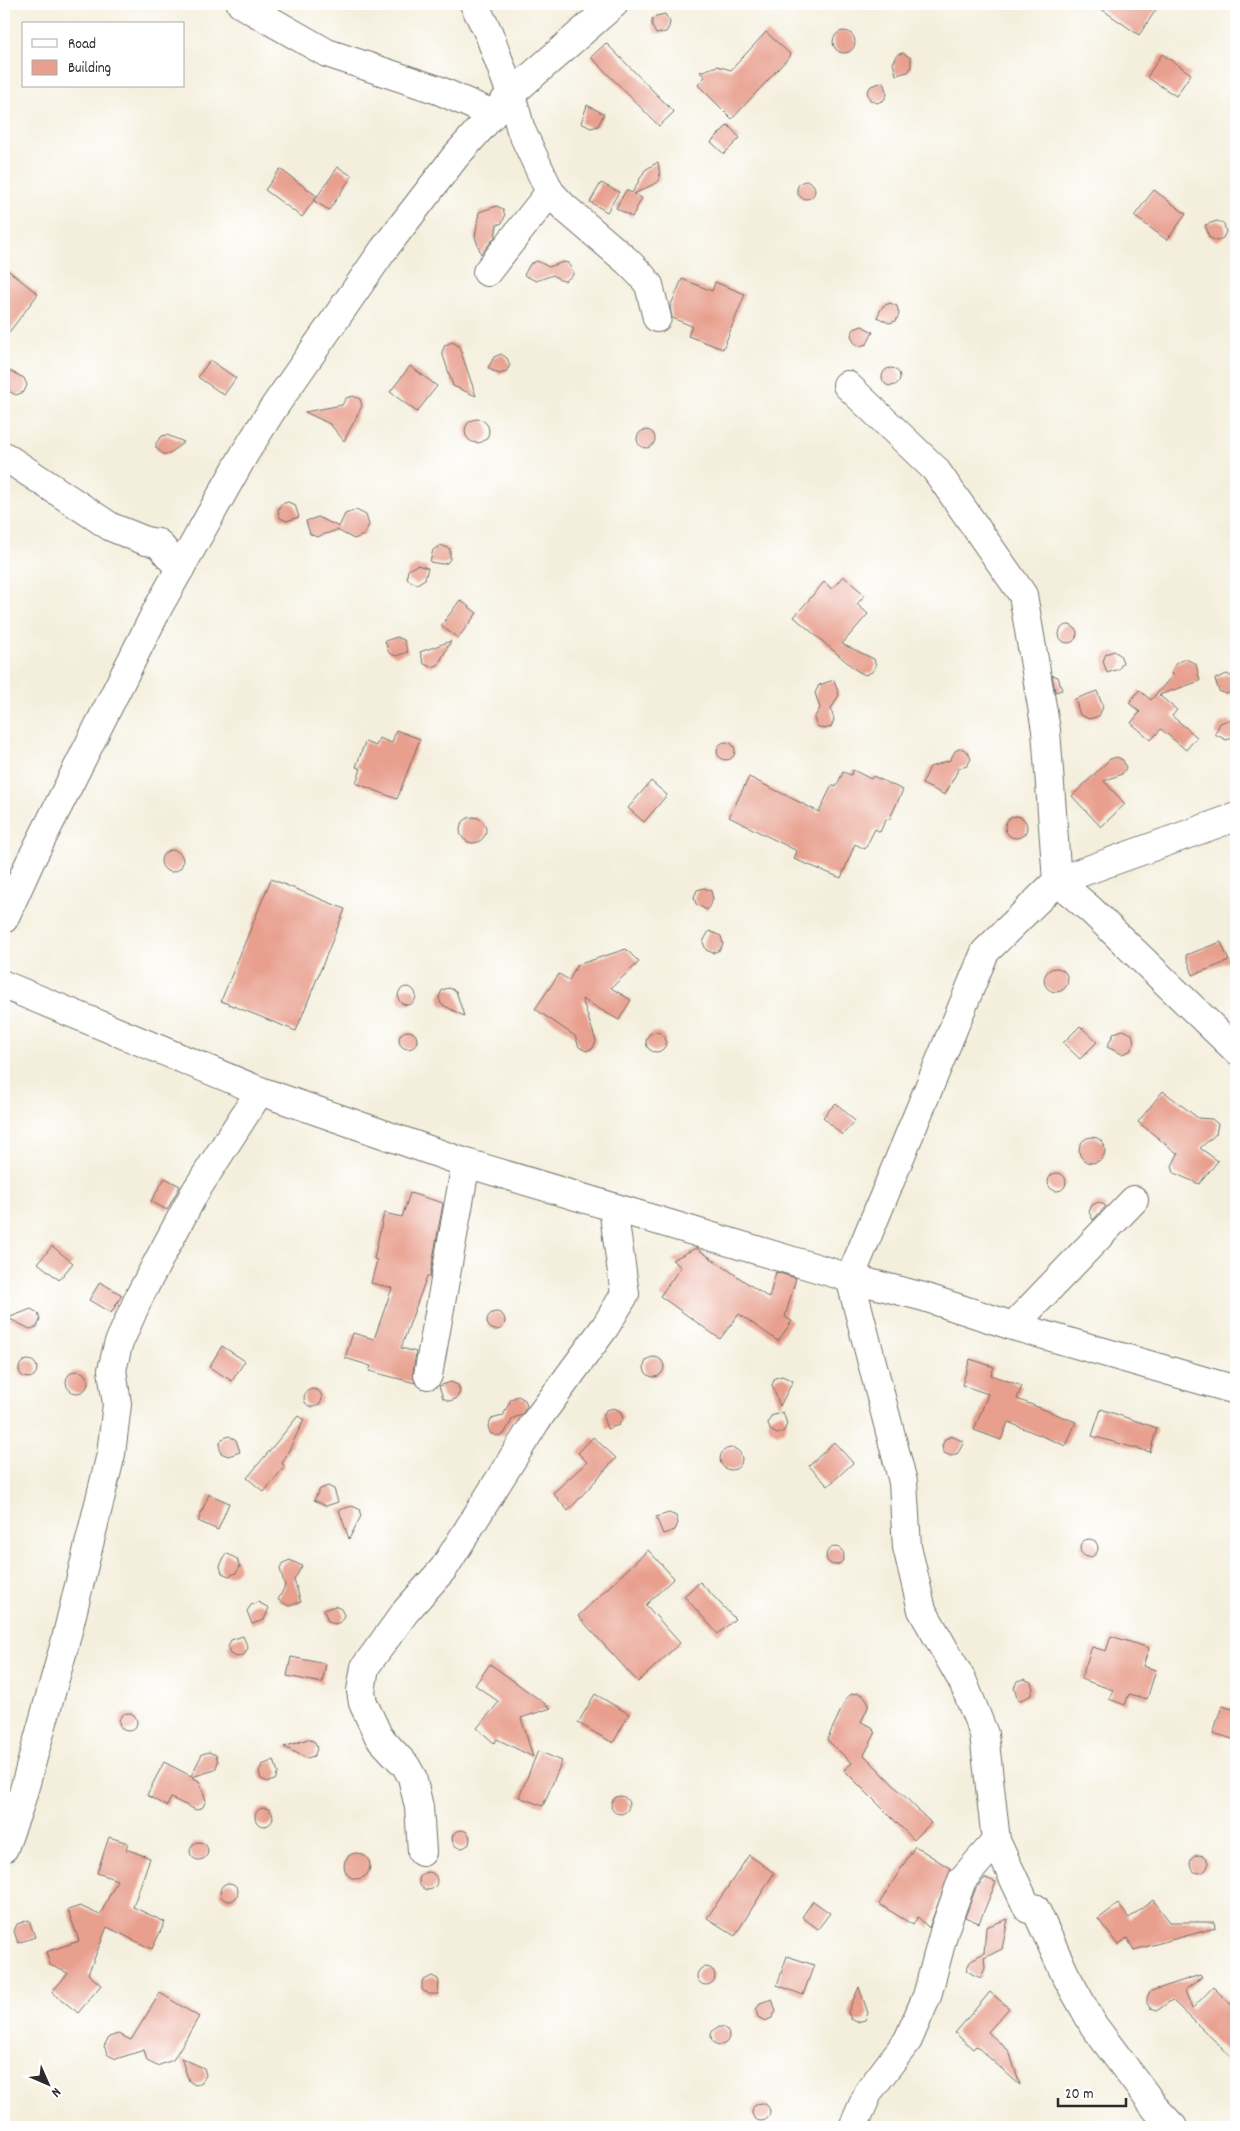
<svg xmlns="http://www.w3.org/2000/svg" width="1240" height="2131" viewBox="0 0 1240 2131" font-family="Dekko,sans-serif">
<style>
.building{fill:#e89f8d}
.lines{fill:none;stroke-linecap:round;stroke-linejoin:round}
.minor-casing{stroke:#717069;stroke-width:30}
.minor{stroke:#fff;stroke-width:28}
</style>
<rect width="100%" height="100%" fill="#fff"/>
<filter id="ink" filterUnits="userSpaceOnUse"><feTurbulence type="fractalNoise" baseFrequency=".02" numOctaves="2"/><feDisplacementMap in="SourceGraphic" scale="10" xChannelSelector="R" yChannelSelector="G"/><feConvolveMatrix kernelMatrix="1 2 1 2 8 2 1 2 1" color-interpolation-filters="sRGB"/></filter>
<filter id="wash" filterUnits="userSpaceOnUse"><feTurbulence type="fractalNoise" baseFrequency=".0096" numOctaves="4" result="noise"/><feDisplacementMap in="SourceGraphic" scale="20" xChannelSelector="R" yChannelSelector="G"/><feGaussianBlur stdDeviation="1.12" result="paint"/><feColorMatrix in="noise" values="0 0 0 0 0 0 0 0 0 0 0 0 0 0 0 0 0 1.4 0 .05"/><feComposite in="paint" operator="in"/></filter>
<g filter="url(#wash)">
<rect width="100%" height="100%" fill="#f4efdd"/>
<g id="blocks">
<g class="building">
<polygon points="1094,4 1160,4 1139,35"/>
<polygon points="665,14 670,22 669,27 666,32 656,34 652,26 652,20 656,16"/>
<circle cx="844" cy="42" r="11"/>
<polygon points="766,32 791,55 732,119 698,85 705,77 700,72 717,66 731,70"/>
<polygon points="606,43 674,112 659,126 591,57"/>
<polygon points="903,53 911,58 911,68 908,72 896,75 893,63 898,54"/>
<polygon points="1162,54 1191,74 1176,96 1147,77"/>
<polygon points="883,82 887,94 884,100 877,103 870,100 867,92 871,86"/>
<polygon points="587,105 604,114 598,126 591,128 581,123"/>
<polygon points="728,125 740,138 724,154 711,142"/>
<polygon points="658,162 660,177 658,182 634,194 642,198 632,217 616,208 626,190 632,193 645,170"/>
<polygon points="338,167 352,176 329,210 314,201"/>
<polygon points="280,169 317,196 302,217 265,190"/>
<circle cx="806" cy="190" r="9"/>
<polygon points="601,183 619,192 607,212 590,202"/>
<polygon points="1154,190 1186,214 1167,240 1134,216"/>
<polygon points="497,206 503,209 505,216 502,223 497,225 495,237 481,254 475,237 479,212"/>
<polygon points="1217,221 1224,224 1226,232 1223,238 1216,241 1209,237 1205,225"/>
<polygon points="537,261 549,267 563,262 568,263 573,271 573,275 565,281 560,280 553,275 536,281 524,275 530,264"/>
<polygon points="4,267 38,294 4,339"/>
<polygon points="682,279 712,291 715,282 745,294 723,349 688,336 692,326 672,318 670,307"/>
<polygon points="890,303 897,306 899,314 896,321 889,323 877,317 883,306"/>
<polygon points="862,326 873,332 867,344 860,346 854,343 851,335 854,329"/>
<polygon points="452,342 459,346 476,396 453,386 442,352 445,345"/>
<polygon points="501,354 507,358 510,365 506,372 499,374 488,368 494,357"/>
<polygon points="210,360 236,378 224,395 198,377"/>
<polygon points="410,366 437,386 417,412 390,392"/>
<circle cx="891" cy="377" r="9"/>
<polygon points="4,368 24,378 27,385 24,392 16,395 4,389"/>
<polygon points="353,396 360,399 362,406 344,441 330,424 305,412 342,405 346,398"/>
<circle cx="477" cy="431" r="12"/>
<circle cx="646" cy="439" r="9"/>
<polygon points="167,435 184,442 169,454 163,454 156,448 156,443 162,436"/>
<polygon points="288,502 295,505 299,517 287,521 280,518 278,511 281,504"/>
<polygon points="356,510 366,515 369,525 364,535 354,539 337,530 317,537 310,534 306,521 318,517 339,527 345,514"/>
<polygon points="441,545 450,549 450,559 447,563 442,564 430,562 433,550"/>
<polygon points="417,565 428,568 425,579 417,584 408,580 407,575 408,570"/>
<polygon points="843,576 865,595 857,604 868,614 842,644 874,659 876,666 872,672 865,675 856,670 794,617 824,582 832,589"/>
<polygon points="460,600 477,613 458,638 441,626"/>
<circle cx="1068" cy="634" r="9"/>
<polygon points="397,637 404,640 408,652 396,656 389,653 385,641"/>
<polygon points="451,641 438,665 431,667 424,664 420,652"/>
<polygon points="1114,651 1120,655 1123,662 1119,669 1107,673 1103,661 1106,654"/>
<polygon points="1186,659 1196,664 1200,681 1159,695 1177,710 1172,716 1197,737 1186,750 1161,729 1151,740 1131,723 1140,712 1129,703 1139,690 1151,700 1173,675 1172,672 1176,663"/>
<polygon points="1227,674 1234,678 1236,685 1233,692 1226,694 1219,691 1215,679"/>
<polygon points="1052,675 1058,677 1062,690 1055,692"/>
<polygon points="834,680 839,695 831,709 834,720 831,727 824,729 817,726 814,718 820,708 815,693 819,685"/>
<polygon points="1097,691 1103,707 1099,716 1089,719 1080,715 1075,699"/>
<polygon points="1228,720 1234,724 1236,732 1233,738 1226,740 1215,734 1220,723"/>
<polygon points="396,730 420,739 397,799 356,783 361,769 356,767 365,742 376,746 379,738 392,743"/>
<circle cx="726" cy="751" r="9"/>
<polygon points="961,748 968,752 971,759 967,766 959,768 945,795 922,784 930,767 950,760 955,751"/>
<polygon points="1117,757 1123,760 1126,768 1122,774 1104,781 1125,804 1101,827 1072,796 1110,759"/>
<polygon points="853,770 871,779 873,776 903,790 889,820 886,819 880,832 875,829 865,849 855,844 841,878 794,859 797,851 729,817 749,777 819,812 832,785 836,787 843,772 851,775"/>
<polygon points="651,781 667,795 644,822 628,808"/>
<circle cx="1016" cy="827" r="11"/>
<circle cx="473" cy="830" r="13"/>
<circle cx="172" cy="861" r="11"/>
<polygon points="271,879 345,909 296,1031 221,1001"/>
<polygon points="704,888 711,891 713,899 707,910 696,904 694,897 697,890"/>
<polygon points="709,931 721,936 723,944 720,950 713,953 706,950 703,942"/>
<polygon points="1221,942 1229,961 1193,975 1186,955"/>
<polygon points="626,949 639,962 611,988 631,1000 619,1020 582,999 596,1041 593,1048 586,1051 579,1047 575,1036 535,1009 559,974 569,980 577,965"/>
<circle cx="1056" cy="980" r="12"/>
<circle cx="407" cy="996" r="9"/>
<polygon points="449,988 456,991 464,1016 441,1004 439,997 442,990"/>
<polygon points="1080,1026 1097,1042 1080,1059 1063,1043"/>
<polygon points="1123,1030 1132,1034 1134,1043 1130,1051 1122,1054 1107,1047 1114,1033"/>
<circle cx="408" cy="1040" r="9"/>
<circle cx="656" cy="1042" r="10"/>
<polygon points="1163,1091 1198,1118 1212,1119 1218,1124 1216,1134 1200,1148 1218,1161 1199,1184 1174,1173 1172,1166 1178,1154 1138,1122"/>
<polygon points="836,1103 855,1121 842,1135 823,1117"/>
<circle cx="1092" cy="1150" r="13"/>
<circle cx="1057" cy="1182" r="9"/>
<polygon points="165,1178 180,1186 167,1210 151,1201"/>
<polygon points="410,1193 443,1203 430,1276 427,1276 401,1348 416,1352 413,1373 415,1383 369,1371 371,1366 345,1358 353,1333 374,1339 392,1288 371,1283 377,1260 374,1259 384,1213 402,1217"/>
<polygon points="1099,1202 1106,1206 1093,1220 1089,1212 1092,1205"/>
<polygon points="52,1246 73,1263 59,1280 38,1263"/>
<polygon points="696,1248 769,1298 776,1272 796,1278 785,1317 792,1321 778,1341 739,1314 720,1339 660,1296 681,1267 672,1260"/>
<polygon points="100,1282 122,1295 111,1313 89,1300"/>
<polygon points="31,1309 38,1313 40,1320 37,1327 30,1329 8,1318"/>
<circle cx="496" cy="1321" r="9"/>
<polygon points="222,1346 245,1361 232,1381 209,1367"/>
<circle cx="654" cy="1367" r="10"/>
<polygon points="970,1359 994,1367 991,1375 1022,1386 1017,1399 1076,1422 1066,1446 1008,1422 1001,1440 974,1430 988,1394 962,1385"/>
<circle cx="28" cy="1369" r="9"/>
<circle cx="77" cy="1382" r="11"/>
<polygon points="782,1376 793,1381 780,1406 772,1385 775,1378"/>
<polygon points="451,1382 458,1385 460,1392 456,1399 449,1401 443,1398 439,1386"/>
<circle cx="313" cy="1398" r="9"/>
<polygon points="518,1396 525,1400 527,1406 522,1415 513,1418 504,1434 497,1436 490,1433 488,1426 491,1419 503,1416 511,1399"/>
<polygon points="614,1408 620,1411 623,1418 619,1425 607,1429 603,1417 606,1410"/>
<polygon points="1101,1409 1157,1428 1150,1452 1092,1436"/>
<polygon points="783,1412 787,1424 784,1431 777,1434 770,1430 768,1423 771,1416"/>
<polygon points="298,1416 304,1420 282,1464 285,1466 264,1492 247,1478"/>
<polygon points="229,1436 236,1440 240,1452 228,1456 221,1453 219,1445 222,1439"/>
<polygon points="952,1436 964,1442 958,1453 951,1456 944,1453 942,1446 945,1439"/>
<polygon points="593,1437 616,1458 568,1511 553,1493 587,1462 578,1453"/>
<polygon points="834,1442 853,1463 828,1486 809,1466"/>
<circle cx="731" cy="1459" r="11"/>
<polygon points="328,1486 334,1489 338,1502 326,1506 314,1500 320,1489"/>
<polygon points="209,1494 229,1503 218,1530 198,1521"/>
<polygon points="352,1506 359,1509 361,1516 349,1539 339,1510"/>
<polygon points="669,1513 676,1516 678,1523 675,1530 663,1534 656,1517"/>
<circle cx="1089" cy="1548" r="9"/>
<circle cx="835" cy="1556" r="9"/>
<polygon points="648,1550 674,1578 646,1605 680,1643 638,1682 578,1616"/>
<polygon points="226,1553 237,1559 240,1567 236,1573 229,1576 222,1573 220,1566"/>
<polygon points="290,1560 302,1566 294,1580 301,1602 289,1606 278,1600 285,1586 280,1569 283,1563"/>
<polygon points="700,1582 735,1619 718,1634 684,1596"/>
<polygon points="258,1602 269,1608 264,1620 252,1624 247,1611 251,1605"/>
<polygon points="335,1606 341,1609 344,1615 341,1622 334,1624 328,1621 324,1610"/>
<polygon points="243,1636 248,1648 244,1655 237,1657 230,1654 228,1647 231,1640"/>
<polygon points="1111,1636 1149,1648 1143,1666 1156,1670 1147,1699 1129,1694 1125,1705 1109,1699 1113,1690 1081,1679 1092,1647 1106,1651"/>
<polygon points="291,1657 326,1664 322,1683 287,1676"/>
<polygon points="490,1664 551,1708 521,1718 533,1757 497,1739 494,1743 477,1728 499,1702 475,1685"/>
<polygon points="1024,1679 1031,1682 1033,1689 1030,1696 1018,1701 1014,1688 1017,1681"/>
<polygon points="858,1693 864,1696 868,1701 868,1707 861,1722 872,1727 875,1734 864,1755 931,1823 914,1840 844,1770 852,1763 827,1740 847,1697 852,1694"/>
<polygon points="595,1694 629,1714 613,1743 578,1723"/>
<polygon points="1222,1706 1236,1710 1236,1740 1213,1733"/>
<circle cx="128" cy="1722" r="9"/>
<polygon points="308,1739 315,1742 317,1749 314,1756 307,1758 284,1747"/>
<polygon points="538,1751 562,1761 543,1806 519,1797"/>
<polygon points="209,1752 216,1755 218,1762 215,1770 192,1777 199,1781 206,1800 203,1807 196,1810 171,1798 167,1806 147,1795 164,1762 191,1776 202,1754"/>
<polygon points="274,1760 278,1773 275,1780 268,1782 261,1779 259,1772 262,1765"/>
<circle cx="620" cy="1805" r="9"/>
<circle cx="264" cy="1817" r="9"/>
<circle cx="461" cy="1839" r="9"/>
<polygon points="109,1837 128,1843 126,1849 150,1858 133,1907 165,1922 152,1949 107,1927 88,1974 101,1985 78,2013 52,1992 68,1973 50,1965 46,1952 79,1941 68,1910 80,1906 100,1915 117,1880 97,1873"/>
<circle cx="199" cy="1851" r="9"/>
<polygon points="915,1846 951,1869 929,1928 918,1917 913,1925 879,1904"/>
<circle cx="357" cy="1866" r="13"/>
<circle cx="1199" cy="1864" r="9"/>
<polygon points="749,1855 774,1873 735,1936 707,1918"/>
<circle cx="428" cy="1881" r="9"/>
<polygon points="985,1878 996,1882 979,1923 965,1917 976,1888"/>
<circle cx="229" cy="1892" r="9"/>
<polygon points="1153,1900 1170,1922 1214,1922 1215,1928 1134,1950 1127,1938 1118,1945 1098,1919 1118,1904 1129,1918"/>
<polygon points="813,1901 830,1913 818,1929 802,1917"/>
<polygon points="1008,1919 1002,1949 984,1958 985,1968 981,1978 972,1974 966,1970 971,1960 984,1953 986,1927"/>
<polygon points="29,1920 35,1937 18,1943 14,1931 17,1924"/>
<polygon points="787,1956 814,1965 803,1995 777,1985"/>
<circle cx="706" cy="1976" r="9"/>
<polygon points="1200,1975 1202,1977 1185,1990 1192,2009 1213,1987 1236,2009 1236,2061 1172,2000 1158,2010 1150,2008 1147,2003 1147,1997 1151,1991"/>
<polygon points="432,1976 438,1979 439,1983 438,1994 429,1994 422,1990 422,1981"/>
<polygon points="859,1987 868,2013 865,2020 857,2022 851,2019 848,2012"/>
<polygon points="990,1992 1009,2008 988,2032 1009,2051 1020,2085 976,2046 973,2049 955,2033"/>
<polygon points="160,1993 199,2017 173,2060 157,2066 147,2061 144,2050 116,2059 108,2055 104,2046 109,2037 118,2034 131,2040"/>
<polygon points="772,1999 776,2011 772,2018 765,2021 758,2017 756,2010 760,2003"/>
<circle cx="720" cy="2036" r="9"/>
<polygon points="181,2058 204,2068 206,2075 202,2082 195,2085 189,2081"/>
<circle cx="761" cy="2112" r="9"/>
</g>
</g>
</g>
<g filter="url(#ink)">
<use href="#blocks" fill-opacity="0" stroke="#717069" stroke-width="1"/>
<g class="lines">
<defs>
<g id="minor">
<polyline points="241,4 327,53 438,90 493,114"/>
<polyline points="614,4 511,94 521,130 550,192 565,208 627,261 641,275 649,285 657,318"/>
<polyline points="487,272 550,192"/>
<polyline points="847,385 935,469 1023,595 1046,730 1057,881 1091,910 1236,1050"/>
<polyline points="4,456 111,527 146,541 158,543 180,569"/>
<polyline points="4,919 30,862 159,606 245,453 272,410 384,249 455,157 511,94 489,34 474,4"/>
<polyline points="4,985 260,1091 466,1163 850,1278 924,1297 1013,1326 1236,1390"/>
<polyline points="1013,1326 1134,1200"/>
<polyline points="428,1375 466,1163"/>
<polyline points="4,1848 20,1804 65,1643 111,1454 117,1404 112,1370 118,1345 140,1295 195,1192 260,1091"/>
<polyline points="422,1852 419,1807 412,1777 406,1766 379,1737 363,1703 361,1691 365,1667 406,1611 444,1568 536,1421 605,1327 625,1294 613,1208"/>
<polyline points="853,2127 869,2091 908,2040 927,1996 945,1928 962,1880 996,1841"/>
<polyline points="1173,2127 1157,2110 1094,2026 1065,1974 1035,1908 1028,1909 996,1841 984,1734 963,1682 922,1610 907,1547 903,1482 850,1278 985,952 1057,881 1236,817"/>
</g>
</defs>
<use href="#minor" class="minor-casing"/>
<use href="#minor" class="minor"/>
</g>
</g>
<rect width="1240" height="2131" fill="none" stroke="#fff" stroke-width="20"/>
<rect x="22" y="22" width="162" height="65" fill="#ffffff" stroke="#aaaaaa"/>
<rect x="32" y="39" width="25" height="8" fill="#ffffff" stroke="#aaaaaa"/>
<text x="68" y="48" font-size="15" fill="#2b2b2b">Road</text>
<rect x="32" y="60" width="25" height="15" fill="#e89f8d" stroke="#aaaaaa"/>
<text x="68" y="72" font-size="15" fill="#2b2b2b">Building</text>
<g transform="translate(48 2084) rotate(135)" stroke="#ffffff" stroke-width="4" paint-order="stroke">
<path d="M0-4L9 19L0 12L-9 19Z" fill="#2b2b2b"/>
<text y="-8" font-size="14" font-weight="bold" text-anchor="middle" fill="#2b2b2b">N</text>
</g>
<path d="M1058 2098v8h68v-8" fill="none" stroke="#2b2b2b" stroke-width="2.5"/>
<text x="1065" y="2098" font-size="15" fill="#2b2b2b" stroke="#ffffff" stroke-width="4" paint-order="stroke">20 m</text>
</svg>
